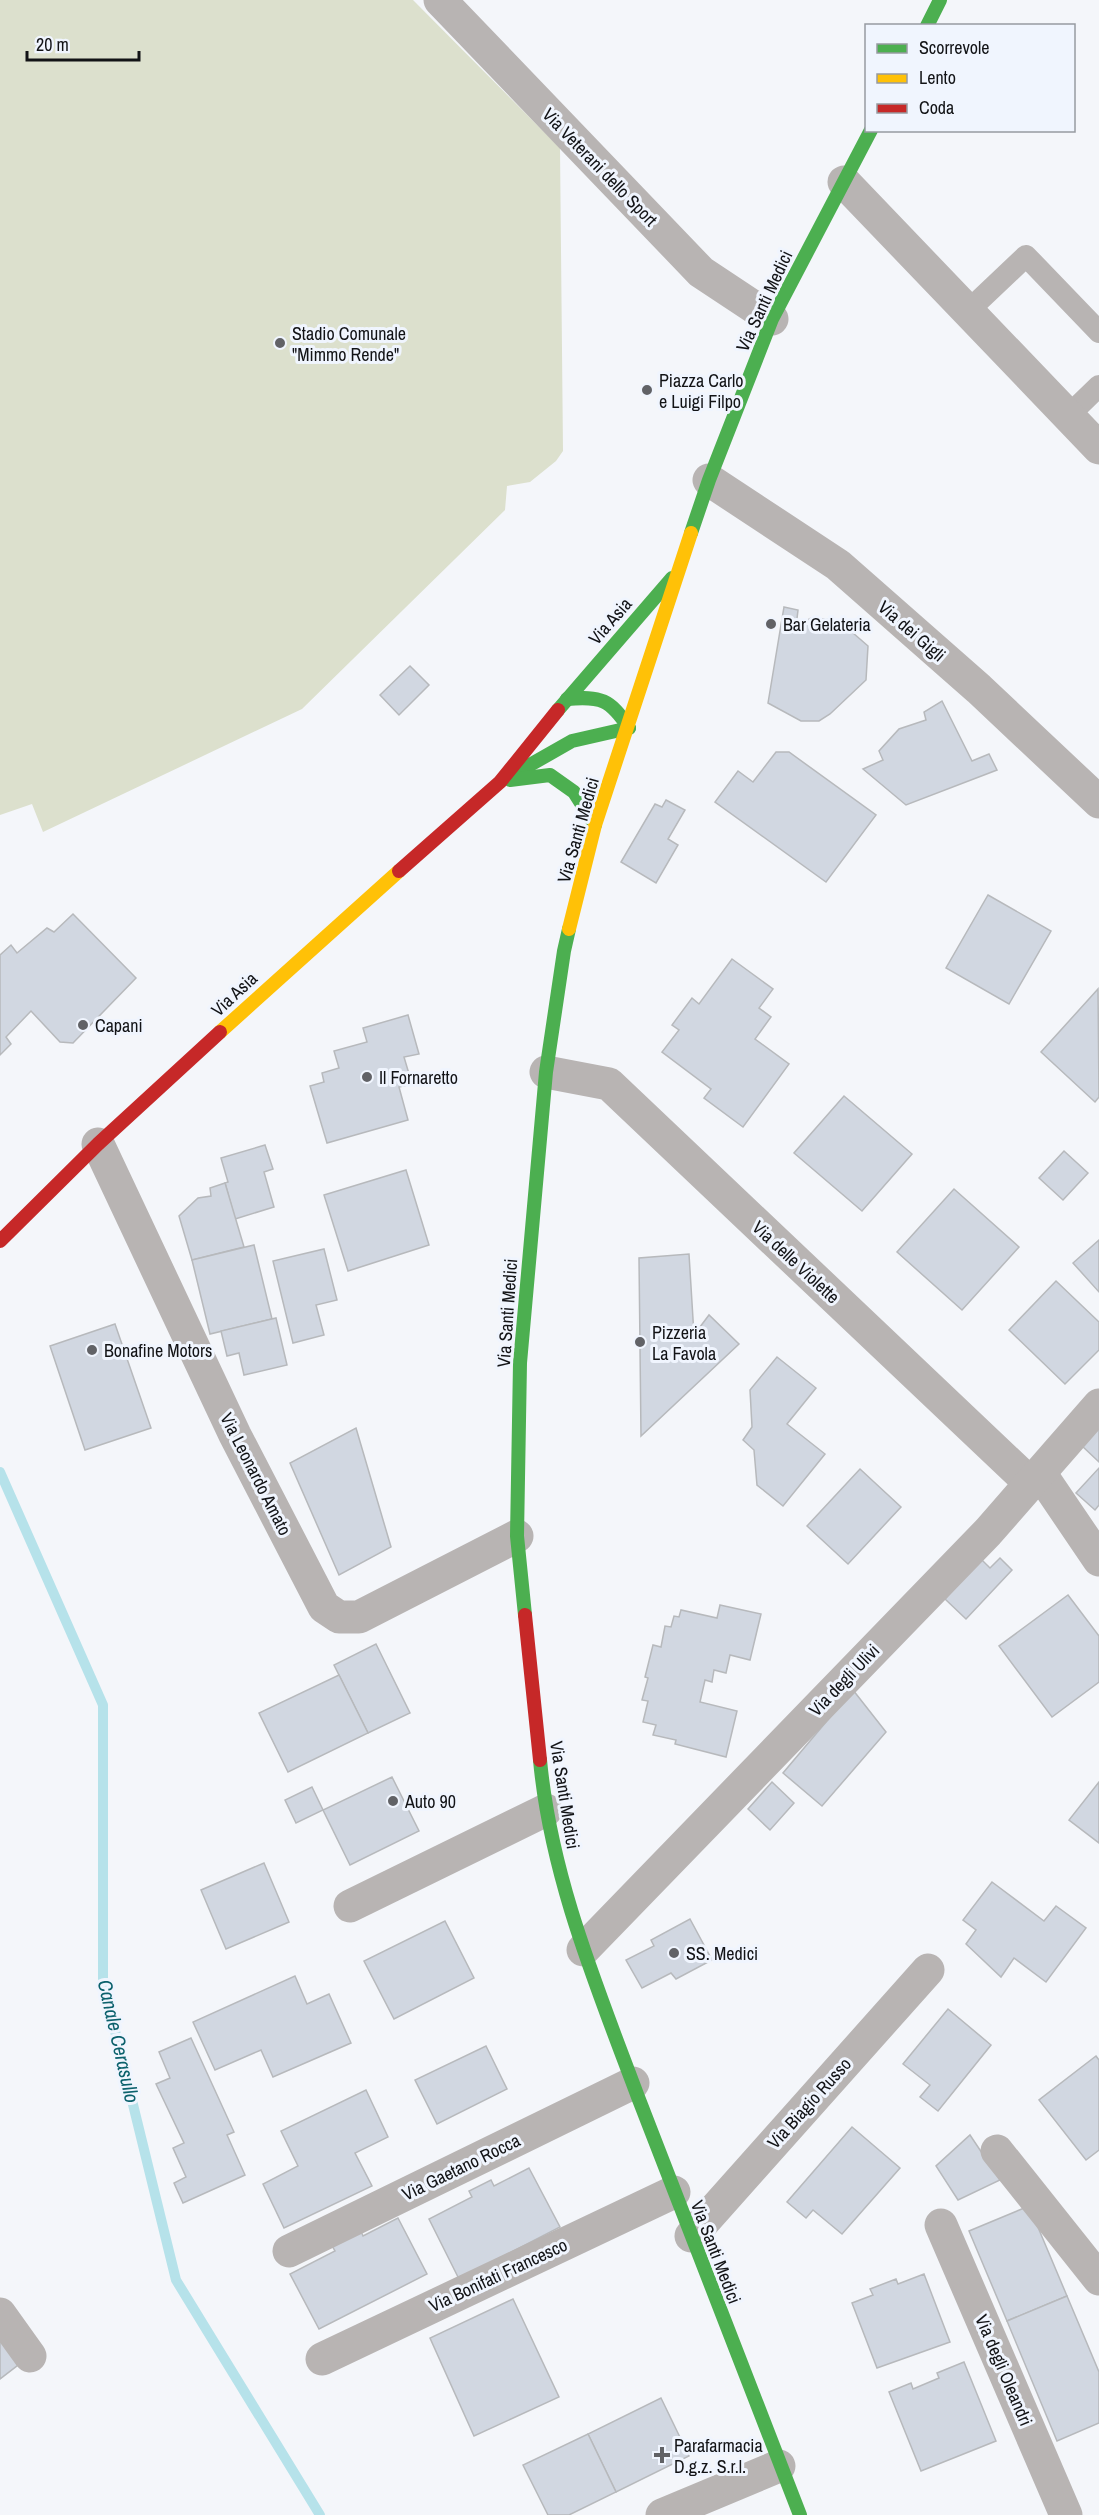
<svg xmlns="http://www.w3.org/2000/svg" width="1099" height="2515" viewBox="0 0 1099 2515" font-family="'Archivo Narrow',sans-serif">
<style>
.green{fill:#dce0cd}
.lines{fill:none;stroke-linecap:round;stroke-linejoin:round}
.stream{stroke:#b6e2ea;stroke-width:10}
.building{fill:#d1d7e1;stroke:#b7b9bc;stroke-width:1.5}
.lane{stroke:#b8b4b3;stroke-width:22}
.street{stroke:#b8b4b3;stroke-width:33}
.fast{stroke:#4caf50;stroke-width:14}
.slow{stroke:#ffc107;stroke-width:14}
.jam{stroke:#c62828;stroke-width:14}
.poi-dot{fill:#616266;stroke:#f0f5fe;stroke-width:2}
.labels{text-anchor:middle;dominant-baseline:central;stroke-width:6;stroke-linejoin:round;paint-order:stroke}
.street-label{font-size:18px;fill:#121316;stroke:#f0f5fe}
.poi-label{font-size:18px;fill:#121316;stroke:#f0f5fe;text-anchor:start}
.water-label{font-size:20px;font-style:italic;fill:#0b616c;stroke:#f0f5fe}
</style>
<rect width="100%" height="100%" fill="#f4f6fa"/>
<polygon class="green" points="0,0 413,0 560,148 563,451 556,461 530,482 507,486 505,510 302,709 43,832 32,804 0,815"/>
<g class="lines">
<polyline class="stream" points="0,1472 103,1705 103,1982 176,2280 320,2515"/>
</g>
<g class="building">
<polygon points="784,607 798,610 796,627 811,618 838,620 868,646 866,680 830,714 819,721 801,721 768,703"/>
<polygon points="410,666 429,685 399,715 380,695"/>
<polygon points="942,701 972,761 989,754 997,770 906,805 863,769 883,760 879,751 899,729 926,720 924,712"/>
<polygon points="776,752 789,752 876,815 826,882 715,802 738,771 753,782"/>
<polygon points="666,800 685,810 668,839 678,845 656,883 621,862 655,804 662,807"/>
<polygon points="988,895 1051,931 1009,1004 946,968"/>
<polygon points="73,914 136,978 73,1043 60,1042 31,1011 6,1037 11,1044 0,1055 0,955 11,945 17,953 47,928 54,932"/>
<polygon points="732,959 773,989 759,1008 771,1017 755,1039 789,1064 743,1127 704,1098 711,1089 662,1052 679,1030 672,1025 692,998 699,1004"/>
<polygon points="1098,989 1099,1097 1095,1102 1041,1052"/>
<polygon points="408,1015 419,1054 404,1057 412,1084 399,1087 408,1120 327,1143 310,1086 324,1082 322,1073 339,1068 334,1051 367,1042 363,1028"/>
<polygon points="844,1096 912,1154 862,1211 794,1153"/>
<polygon points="265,1145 273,1169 264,1172 274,1207 235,1219 225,1183 228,1182 221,1158"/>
<polygon points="1064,1151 1088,1173 1063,1200 1039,1178"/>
<polygon points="406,1170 429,1245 348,1271 324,1195"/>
<polygon points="225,1183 244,1247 192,1260 179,1216 198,1198 211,1196 210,1188"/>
<polygon points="954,1189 1019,1247 962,1310 897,1252"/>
<polygon points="1099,1240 1099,1292 1073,1263"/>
<polygon points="254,1245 272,1319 210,1334 192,1260"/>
<polygon points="324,1249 337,1300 316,1305 324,1335 293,1343 273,1261"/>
<polygon points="689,1254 694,1335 709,1315 739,1344 641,1436 639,1258"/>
<polygon points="1056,1281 1099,1322 1099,1350 1065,1384 1009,1330"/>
<polygon points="276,1318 287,1365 244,1375 239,1353 227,1356 221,1331"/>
<polygon points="115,1324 151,1428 85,1450 50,1346"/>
<polygon points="777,1357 816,1388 787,1424 825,1454 783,1506 757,1485 754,1450 743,1440 752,1427 750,1390"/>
<polygon points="1099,1426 1099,1462 1081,1445"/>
<polygon points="356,1428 391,1547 339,1575 290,1463"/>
<polygon points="1099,1468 1099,1505 1095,1510 1076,1493"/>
<polygon points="860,1469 901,1507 848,1564 807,1526"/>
<polygon points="1000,1558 1012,1570 966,1619 945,1599 981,1559 990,1568"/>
<polygon points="1068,1595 1099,1636 1099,1682 1052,1717 999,1646"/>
<polygon points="720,1605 761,1614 750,1660 730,1655 726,1673 714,1670 712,1682 705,1680 700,1702 737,1711 726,1757 675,1744 676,1740 653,1735 656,1725 643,1722 648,1701 642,1700 648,1678 645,1677 653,1645 661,1647 665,1626 671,1627 674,1616 679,1617 681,1610 717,1618"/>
<polygon points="376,1644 410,1713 368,1733 334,1665"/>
<polygon points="339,1675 368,1733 288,1772 259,1713"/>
<polygon points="853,1690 886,1732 822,1806 783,1773"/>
<polygon points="392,1777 419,1831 350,1865 323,1810"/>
<polygon points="772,1782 794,1803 770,1830 748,1809"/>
<polygon points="1099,1782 1099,1843 1069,1820"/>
<polygon points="312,1787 323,1810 296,1823 285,1800"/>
<polygon points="264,1863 289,1922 226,1949 201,1890"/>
<polygon points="992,1882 1044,1921 1056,1906 1086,1928 1046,1982 1014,1958 1001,1977 966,1944 976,1930 963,1920"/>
<polygon points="690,1919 712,1960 676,1979 671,1973 642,1988 626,1960 654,1946 651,1940"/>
<polygon points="445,1921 474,1978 394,2019 364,1961"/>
<polygon points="295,1976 307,2004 329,1994 351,2043 273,2077 261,2050 215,2070 193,2022"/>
<polygon points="948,2009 991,2045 938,2111 920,2097 930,2085 903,2064"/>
<polygon points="191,2038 234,2132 227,2135 245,2175 183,2203 174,2183 186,2177 173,2148 184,2143 156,2084 170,2078 159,2052"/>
<polygon points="486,2046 507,2089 437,2124 415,2080"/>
<polygon points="1096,2056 1099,2060 1099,2150 1086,2160 1039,2100"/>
<polygon points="366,2090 388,2137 355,2153 372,2186 284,2228 263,2184 298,2166 281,2131"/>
<polygon points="852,2127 900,2168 842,2234 813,2210 806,2218 787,2202"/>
<polygon points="970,2135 1000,2180 958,2200 936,2166"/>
<polygon points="529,2168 560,2227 459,2279 429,2219 472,2197 469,2191 491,2180 494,2186"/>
<polygon points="1029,2206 1067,2296 1007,2321 969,2231"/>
<polygon points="398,2218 427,2274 319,2329 290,2274 335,2251 331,2244 360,2229 363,2236"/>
<polygon points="924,2274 950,2342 877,2368 852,2303 873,2295 870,2289 896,2279 898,2284"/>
<polygon points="1067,2296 1099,2372 1099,2423 1057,2441 1007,2321"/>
<polygon points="513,2299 559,2397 474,2436 430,2338"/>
<polygon points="0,2332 22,2362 0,2379"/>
<polygon points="964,2362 996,2441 921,2471 889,2392 911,2383 913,2389 939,2378 937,2373"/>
<polygon points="661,2398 689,2456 616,2492 588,2434"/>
<polygon points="588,2434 616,2492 569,2515 548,2515 523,2465"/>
</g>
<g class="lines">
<g class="lane">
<polyline points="968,311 1026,256 1099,332"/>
<polyline points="1068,416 1099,386"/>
</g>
<g class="street">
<polyline points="440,0 701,272 772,319"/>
<polyline points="844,182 1099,448"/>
<polyline points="709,480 838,565 979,689 1099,802"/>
<polyline points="546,1072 609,1084 1030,1483"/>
<polyline points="98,1144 235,1435 324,1607 339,1617 359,1617 517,1536"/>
<polyline points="1040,1473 1099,1560"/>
<polyline points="350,1906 546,1810"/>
<polyline points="583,1950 988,1532 1099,1405"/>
<polyline points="997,2151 1099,2279"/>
<polyline points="941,2225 1066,2515"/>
<polyline points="691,2236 928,1970"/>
<polyline points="289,2251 633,2083"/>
<polyline points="0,2314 30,2356"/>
<polyline points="322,2359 674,2192"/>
<polyline points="662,2515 779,2466"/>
</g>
<g class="fast">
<polyline points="927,26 940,0"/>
<polyline points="691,533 709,480 772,319 871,130"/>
<path d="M567 699C601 696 610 699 629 728"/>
<polyline points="558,710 672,578"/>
<polyline points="514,774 572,741 629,728"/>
<polyline points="510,780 550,775 574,792 595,825"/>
<polyline points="525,1615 517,1536 520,1363 546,1072 564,951 569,929"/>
<path d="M540 1760C551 1878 597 1987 638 2097 691 2237 746 2376 800 2515"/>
</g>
<g class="slow">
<polyline points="569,929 595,825 691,533"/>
<polyline points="220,1032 399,871"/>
</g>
<g class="jam">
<polyline points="399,871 500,782 558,710"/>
<polyline points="0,1241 98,1144 220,1032"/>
<polyline points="525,1615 540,1760"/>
</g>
</g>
<g class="poi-dot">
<circle cx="280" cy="343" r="6"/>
<circle cx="647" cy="390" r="6"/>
<circle cx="771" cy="624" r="6"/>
<circle cx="83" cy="1025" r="6"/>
<circle cx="367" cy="1077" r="6"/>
<circle cx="640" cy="1342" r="6"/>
<circle cx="92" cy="1350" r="6"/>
<circle cx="393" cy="1801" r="6"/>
<circle cx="674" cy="1953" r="6"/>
<path d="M659 2446h6v6h6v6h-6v6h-6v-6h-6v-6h6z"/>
</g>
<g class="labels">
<g class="street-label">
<text transform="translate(600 167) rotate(46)">Via Veterani dello Sport</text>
<text transform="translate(764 301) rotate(-65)">Via Santi Medici</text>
<text transform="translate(610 621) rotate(-49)">Via Asia</text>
<text transform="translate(912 631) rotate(41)">Via dei Gigli</text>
<text transform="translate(578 830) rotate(-74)">Via Santi Medici</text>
<text transform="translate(234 994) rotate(-43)">Via Asia</text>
<text transform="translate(796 1262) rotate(43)">Via delle Violette</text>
<text transform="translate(507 1313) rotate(-86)">Via Santi Medici</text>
<text transform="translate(256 1474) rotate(63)">Via Leonardo Amato</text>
<text transform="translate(844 1680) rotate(-46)">Via degli Ulivi</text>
<text transform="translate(565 1795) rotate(81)">Via Santi Medici</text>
<text transform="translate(809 2103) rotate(-48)">Via Biagio Russo</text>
<text transform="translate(461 2167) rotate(-26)">Via Gaetano Rocca</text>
<text transform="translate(716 2252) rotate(69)">Via Santi Medici</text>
<text transform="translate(498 2275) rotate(-25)">Via Bonifati Francesco</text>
<text transform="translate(1004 2370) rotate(67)">Via degli Oleandri</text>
</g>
<g class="poi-label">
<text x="292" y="333">Stadio Comunale<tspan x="292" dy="21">"Mimmo Rende"</tspan></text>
<text x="659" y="380">Piazza Carlo<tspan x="659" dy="21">e Luigi Filpo</tspan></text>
<text x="783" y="624">Bar Gelateria</text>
<text x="95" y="1025">Capani</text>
<text x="379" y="1077">Il Fornaretto</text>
<text x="652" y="1332">Pizzeria<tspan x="652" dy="21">La Favola</tspan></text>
<text x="104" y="1350">Bonafine Motors</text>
<text x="405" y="1801">Auto 90</text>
<text x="686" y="1953">SS. Medici</text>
<text x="674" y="2445">Parafarmacia<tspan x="674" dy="21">D.g.z. S.r.l.</tspan></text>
</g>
<g class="water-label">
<text transform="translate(119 2041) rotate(77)">Canale Cerasullo</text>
</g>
</g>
<rect x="865" y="24" width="210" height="108" fill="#f0f5fe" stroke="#979ba1" stroke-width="1.5"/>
<rect x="877" y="44" width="30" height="9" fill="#4caf50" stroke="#979ba1" stroke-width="1.5"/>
<text x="919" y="54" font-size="18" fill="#121316">Scorrevole</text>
<rect x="877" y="74" width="30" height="9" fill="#ffc107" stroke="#979ba1" stroke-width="1.5"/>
<text x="919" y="84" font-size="18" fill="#121316">Lento</text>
<rect x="877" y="104" width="30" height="9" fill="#c62828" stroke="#979ba1" stroke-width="1.5"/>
<text x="919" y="114" font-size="18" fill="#121316">Coda</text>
<path d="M27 51v9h112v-9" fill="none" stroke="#121316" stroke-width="3"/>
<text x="36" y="51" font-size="18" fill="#121316" stroke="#f0f5fe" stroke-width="4.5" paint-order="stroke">20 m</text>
</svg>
